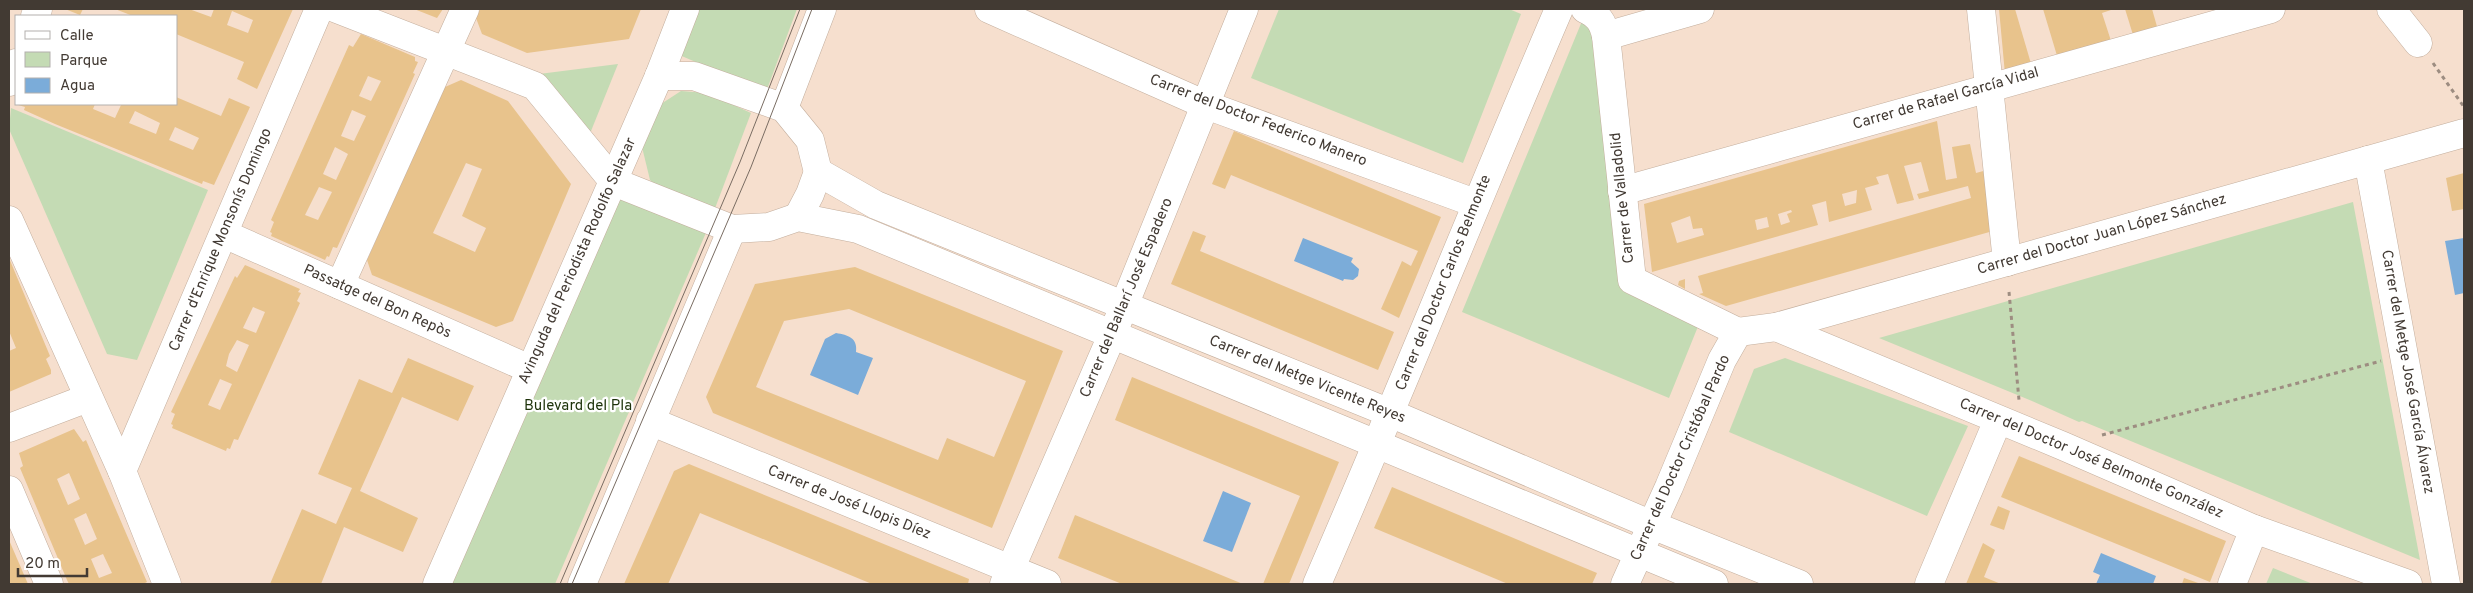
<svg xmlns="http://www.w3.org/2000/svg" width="2473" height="593" viewBox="0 0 2473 593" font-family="Overpass,sans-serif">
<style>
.green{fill:#c4dbb4}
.water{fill:#7bacd9}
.building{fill:#e8c38c;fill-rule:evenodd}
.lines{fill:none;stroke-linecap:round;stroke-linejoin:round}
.minor-casing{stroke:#c3ae9d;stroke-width:29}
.path{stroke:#9d8d81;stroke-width:3;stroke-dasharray:4 4;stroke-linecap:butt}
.minor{stroke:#fff;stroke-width:28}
.tram{stroke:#796c62;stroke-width:1}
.labels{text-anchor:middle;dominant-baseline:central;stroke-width:4.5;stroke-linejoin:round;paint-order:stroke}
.street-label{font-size:15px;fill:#423a33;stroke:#fff}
.park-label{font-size:15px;fill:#1d320a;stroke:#fff}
</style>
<rect width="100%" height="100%" fill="#f6dfce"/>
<g class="green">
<polygon points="694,9 797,9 766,92 677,54"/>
<polygon points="1279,9 1509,9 1521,14 1463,163 1251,78"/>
<polygon points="1587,9 1594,9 1626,293 1699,324 1669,398 1462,312"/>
<polygon points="618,64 589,136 539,74"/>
<polygon points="681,91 707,93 751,113 714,211 660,190 650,180 642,147 661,104"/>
<polygon points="11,108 208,190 137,360 107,354 9,129"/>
<polygon points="615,196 708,228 555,584 448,584"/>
<polygon points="2353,202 2420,560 2082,421 2079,422 2032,401 1879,338"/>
<polygon points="1785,358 1968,426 1927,516 1729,432 1754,369"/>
<polygon points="2273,568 2313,584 2266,584"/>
</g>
<g class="water">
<polygon points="1303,238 1353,258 1351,262 1359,269 1358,276 1353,280 1344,279 1343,281 1294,261"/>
<polygon points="2464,238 2464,293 2455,295 2445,241"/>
<path d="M836 333C848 335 858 338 856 352L873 358 858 395 810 375 825 339Z"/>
<polygon points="1223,491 1251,503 1232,552 1203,541"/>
<polygon points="2101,553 2156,576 2153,584 2096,584 2100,575 2093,572"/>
</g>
<g class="building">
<polygon points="65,9 83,9 80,15"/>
<path d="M115 9H189L211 17 214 9H293L257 89 237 79 244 62 176 34V16H133ZM232 11 253 20 248 33 227 25Z"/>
<polygon points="414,9 443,9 437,18"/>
<polygon points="480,9 641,9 629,39 527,53 482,34 476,18"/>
<polygon points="1999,9 2015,9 2032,67 2005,74"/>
<polygon points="2043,9 2114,9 2102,13 2112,44 2058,59"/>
<polygon points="2125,9 2152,9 2158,30 2134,38"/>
<path d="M361 34 415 57V61L418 62 413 73 415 74 337 248 333 247 329 257 327 256 325 260 271 236 272 233 270 232 274 222 271 220 349 45 353 47ZM368 76 381 81 371 101 359 96ZM352 110 366 116 354 141 341 136ZM335 147 348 154 336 180 323 174ZM319 187 332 192 318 220 305 215Z"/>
<path d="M461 80 508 101 571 184 513 321 496 327 372 275 367 260 445 87ZM466 163 482 169 462 216 486 228 475 252 433 233Z"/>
<path d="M176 97 221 116 229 98 250 107 214 185 203 181 202 184 55 124 24 110 25 107 15 104H95L93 109 115 118 121 105 117 104H176ZM135 111 160 123 156 134 129 123ZM175 127 199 138 193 150 169 140Z"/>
<path d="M1937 121 1946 180 1957 178 1952 147 1970 144 1976 173 1987 170 1993 231 1726 306 1699 294 1703 293 1698 276 1971 198 1968 186 1919 199 1917 194 1929 191 1921 162 1904 166 1914 200 1897 204 1888 174 1876 177 1879 184 1865 188 1872 210 1829 222 1826 201 1812 205 1818 225 1652 272 1644 204ZM1857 190 1856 203 1845 206 1842 194ZM1791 210 1792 212 1787 214 1790 222 1781 225 1778 214ZM1690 216 1693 229 1702 228 1704 235 1677 243 1671 223ZM1767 217 1769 227 1757 230 1755 220Z"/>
<polygon points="1234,131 1441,217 1399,318 1381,309 1402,261 1411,266 1418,251 1231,175 1225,189 1212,184"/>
<polygon points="2464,173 2464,209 2452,211 2446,178"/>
<polygon points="1193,231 1206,236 1200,251 1394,332 1378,370 1171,284"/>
<polygon points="9,258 50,356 46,359 51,370 51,374 9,392 9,351 16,348 9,331"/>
<path d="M245 265 300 289 298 292 301 293 297 301 300 303 238 440 234 439 230 449 227 448 226 451 172 428 173 425 171 424 175 414 171 412 235 276 237 278ZM253 307 265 312 256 333 243 328ZM237 340 249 345 237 372 226 366 229 354ZM220 379 232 384 220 410 208 405Z"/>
<path d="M855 267 1063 351 992 528 713 413 706 397 755 284ZM849 309 1026 381 994 457 947 438 938 460 756 387 784 321Z"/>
<polygon points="1685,279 1685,289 1678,285 1679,281"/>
<polygon points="408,358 474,386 458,421 402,397 360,491 418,518 403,552 344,527 321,584 270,584 302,509 336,524 352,488 318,474 359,379 392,393"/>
<polygon points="1132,377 1339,462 1289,584 1263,584 1300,496 1115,420"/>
<path d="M74 429 83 442 86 440 147 582 143 584H69L67 580 20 468 23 466 19 453ZM69 473 80 499 68 505 57 479ZM86 513 97 539 85 545 74 519ZM103 554 112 573 99 578 91 559Z"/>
<polygon points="2019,456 2226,541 2210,582 2001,497"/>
<polygon points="689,464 969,579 968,584 872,584 700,513 668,584 624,584 674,471"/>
<polygon points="1392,487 1597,573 1592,584 1508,584 1374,528"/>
<polygon points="1998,506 2010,511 2004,530 1990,525"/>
<polygon points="1075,515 1243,584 1122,584 1058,558"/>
<polygon points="9,540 28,584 9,584"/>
<polygon points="1983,543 1995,550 1984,577 2001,584 1966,584"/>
<polygon points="2184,578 2201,584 2182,584"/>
</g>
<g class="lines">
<defs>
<g id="minor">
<polyline points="337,9 535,86 614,182 732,229"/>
<polyline points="989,9 1206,105 1475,203"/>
<path d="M1585 9C1598 15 1603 22 1606 36L1632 280 1738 332"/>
<polyline points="1981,9 2007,262"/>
<polyline points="2391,9 2418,43"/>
<polyline points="35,16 38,9"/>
<polyline points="1606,36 1700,9"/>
<polyline points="659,76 694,76 784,108 810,140 818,172 876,205 1390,413 1652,525 1799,584"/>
<polyline points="9,82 16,63"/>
<polyline points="784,108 822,9"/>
<polyline points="2368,160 2446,584"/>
<polyline points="1622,191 2271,9"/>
<polyline points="798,217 810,194 818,172"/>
<polyline points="9,220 122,471 167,584"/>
<polyline points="732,229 769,227 798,217 858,229 1714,584"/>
<polyline points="224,234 530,369"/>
<polyline points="340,285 465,9"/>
<polyline points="1776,327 2063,446 2254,529 2408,584"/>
<polyline points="1738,332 1776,327 2464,133"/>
<polyline points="650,421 1047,584"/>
<polyline points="9,428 88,398"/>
<polyline points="122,471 319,9"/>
<polyline points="9,490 49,584"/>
<polyline points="437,584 659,76 685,9"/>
<polyline points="582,584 732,229"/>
<polyline points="1004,584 1113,333 1244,9"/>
<path d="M1317 584C1400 393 1477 200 1559 9"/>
<polyline points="1625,584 1669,487 1722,360 1738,332"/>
<polyline points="1929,584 1998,420"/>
<polyline points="2232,584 2254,529"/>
</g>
</defs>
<use href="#minor" class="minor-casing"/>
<g class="path">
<polyline points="2433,63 2464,107"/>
<polyline points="2009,292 2019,400"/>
<polyline points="2102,435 2381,361"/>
</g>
<use href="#minor" class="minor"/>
<g class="tram">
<polyline points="560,584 740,162 800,9"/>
<polyline points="572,584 751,167 812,9"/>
</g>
</g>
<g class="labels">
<g class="street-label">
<text transform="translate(1946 99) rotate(-16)">Carrer de Rafael García Vidal</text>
<text transform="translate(1258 121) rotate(21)">Carrer del Doctor Federico Manero</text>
<text transform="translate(1623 198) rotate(-96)">Carrer de Valladolid</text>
<text transform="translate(2102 235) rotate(-16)">Carrer del Doctor Juan López Sánchez</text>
<text transform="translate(221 240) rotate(-67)">Carrer d'Enrique Monsonís Domingo</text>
<text transform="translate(578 261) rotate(-66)">Avinguda del Periodista Rodolfo Salazar</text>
<text transform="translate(1444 283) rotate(-68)">Carrer del Doctor Carlos Belmonte</text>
<text transform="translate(1127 298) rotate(-67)">Carrer del Ballarí José Espadero</text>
<text transform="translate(377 302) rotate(24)">Passatge del Bon Repòs</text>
<text transform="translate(2407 372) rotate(80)">Carrer del Metge José García Álvarez</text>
<text transform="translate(1307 380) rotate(22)">Carrer del Metge Vicente Reyes</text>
<text transform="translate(1681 458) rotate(-66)">Carrer del Doctor Cristóbal Pardo</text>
<text transform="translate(2091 459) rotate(23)">Carrer del Doctor José Belmonte González</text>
<text transform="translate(849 503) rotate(22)">Carrer de José Llopis Díez</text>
</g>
<g class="park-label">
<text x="578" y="406">Bulevard del Pla</text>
</g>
</g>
<rect width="2473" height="593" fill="none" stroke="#423a33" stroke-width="20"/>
<rect x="15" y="15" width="162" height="90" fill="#ffffff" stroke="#b3b0ad"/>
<rect x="25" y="31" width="25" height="8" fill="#ffffff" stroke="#b3b0ad"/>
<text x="60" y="40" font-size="15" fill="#423a33">Calle</text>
<rect x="25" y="52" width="25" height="15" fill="#c4dbb4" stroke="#b3b0ad"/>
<text x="60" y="65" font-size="15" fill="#423a33">Parque</text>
<rect x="25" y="78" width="25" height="15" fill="#7bacd9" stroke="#b3b0ad"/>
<text x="60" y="90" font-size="15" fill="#423a33">Agua</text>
<path d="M18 568v8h69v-8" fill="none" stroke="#423a33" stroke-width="2.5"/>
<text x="25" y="568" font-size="15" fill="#423a33" stroke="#ffffff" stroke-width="4" paint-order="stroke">20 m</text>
</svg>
